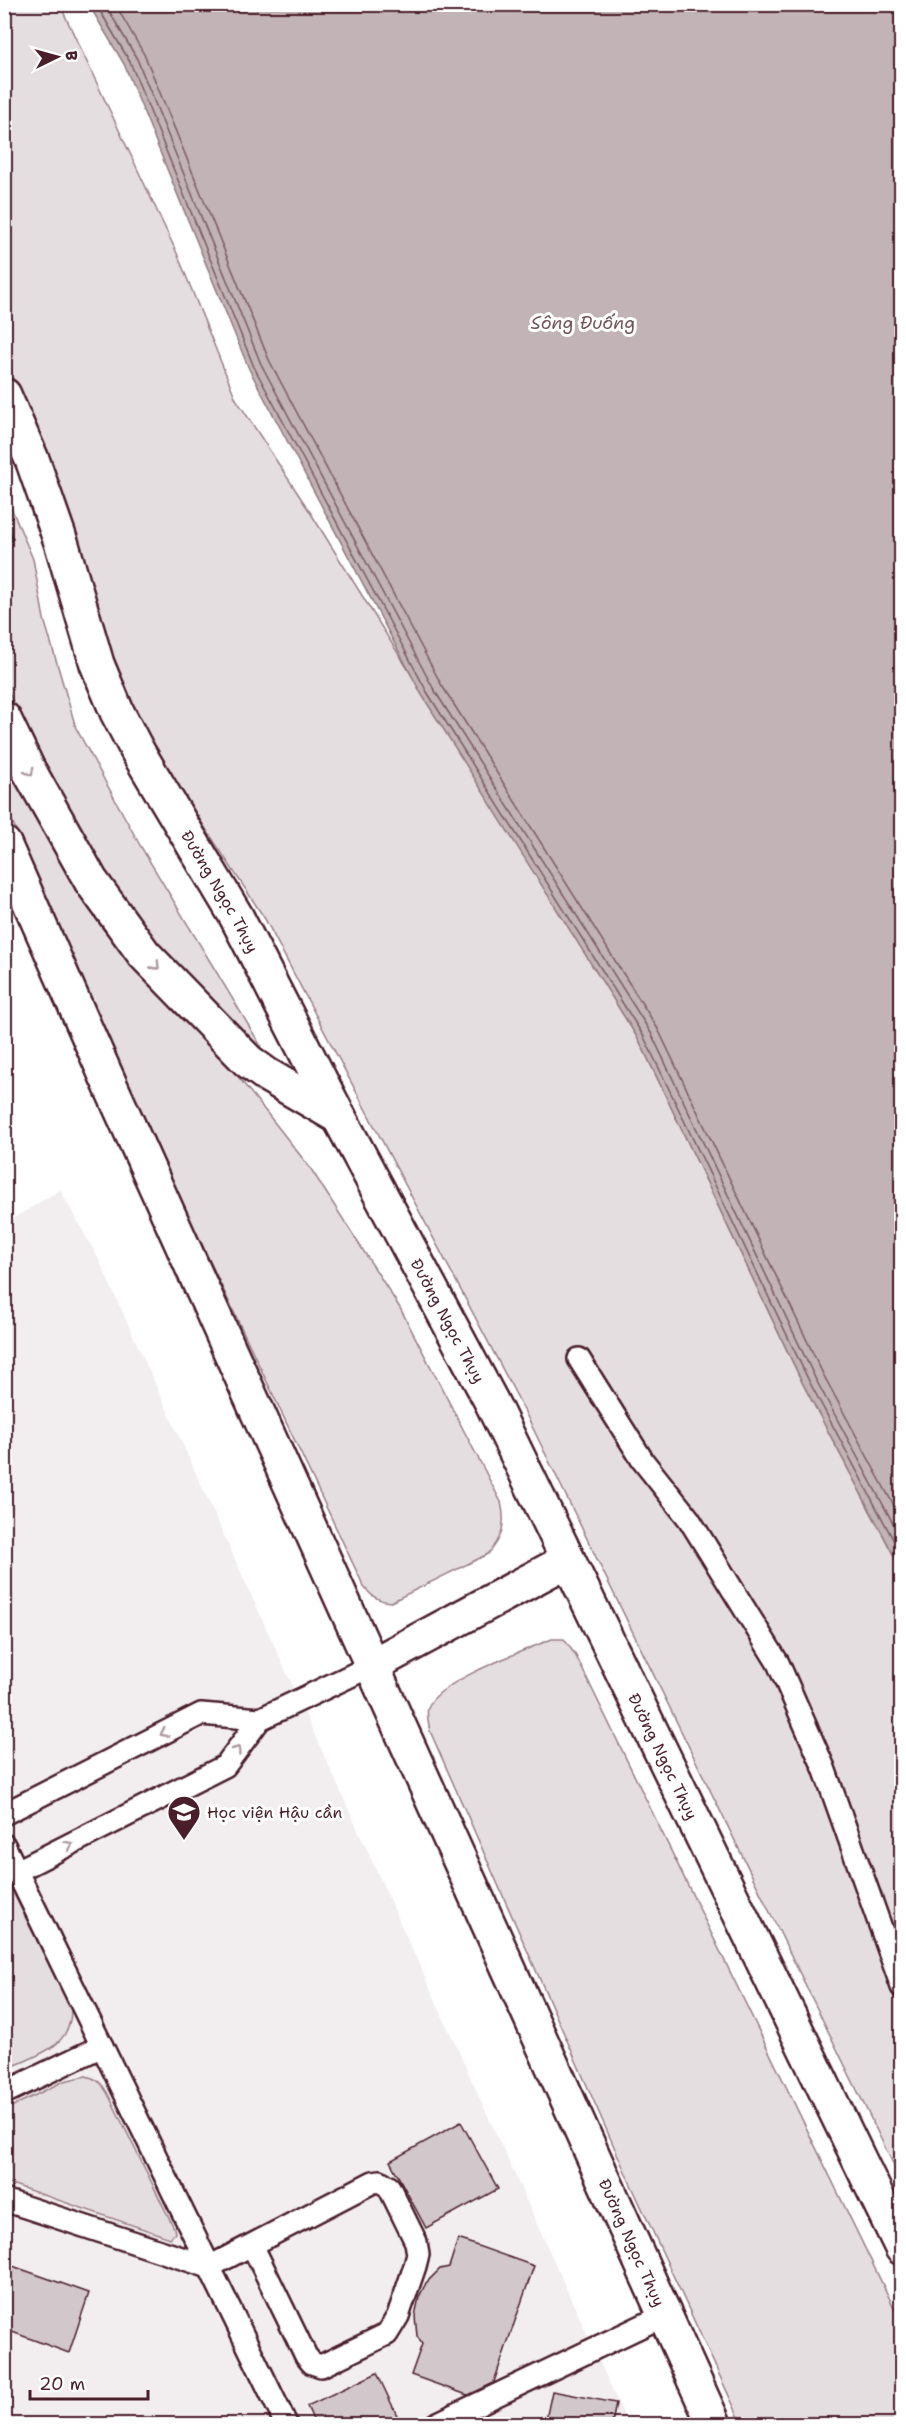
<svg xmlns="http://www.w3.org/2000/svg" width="906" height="2429" viewBox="0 0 906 2429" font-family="'Shantell Sans',sans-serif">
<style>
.built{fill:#f2eeef}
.green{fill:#e5dee0;stroke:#987e86;stroke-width:1.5}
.water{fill:#c1b3b6;stroke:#91787e;stroke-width:1.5}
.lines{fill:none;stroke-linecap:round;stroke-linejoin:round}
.shore{stroke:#7a5a63;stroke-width:1.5}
.building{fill:#d2c7cb;stroke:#4a1f2b;stroke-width:1.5}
.lane-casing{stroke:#4a1f2b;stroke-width:26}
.street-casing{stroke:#4a1f2b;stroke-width:38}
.secondary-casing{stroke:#4a1f2b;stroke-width:38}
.primary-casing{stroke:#4a1f2b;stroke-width:38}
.lane{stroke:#fff;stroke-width:21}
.street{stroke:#fff;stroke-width:33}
.secondary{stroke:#fff;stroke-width:33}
.primary{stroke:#fff;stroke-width:33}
.oneway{stroke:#ae9aa0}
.labels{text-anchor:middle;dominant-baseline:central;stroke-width:6;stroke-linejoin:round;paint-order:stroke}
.street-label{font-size:16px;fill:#4a1f2b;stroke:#fff}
.poi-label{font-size:16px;fill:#4a1f2b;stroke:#fff;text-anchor:start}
.water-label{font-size:18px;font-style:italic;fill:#74535c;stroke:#fff}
</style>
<rect width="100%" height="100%" fill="#fff"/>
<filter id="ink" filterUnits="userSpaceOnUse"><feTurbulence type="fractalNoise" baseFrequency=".0167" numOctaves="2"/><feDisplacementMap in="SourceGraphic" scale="12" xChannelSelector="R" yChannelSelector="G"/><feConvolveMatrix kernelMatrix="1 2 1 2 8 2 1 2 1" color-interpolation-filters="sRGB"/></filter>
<g filter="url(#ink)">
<polygon class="built" points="60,1190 98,1258 628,2424 5,2424 4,1224"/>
<g class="green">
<polygon points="5,5 60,5 176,251 236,399 310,512 639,1040 803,1384 901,1569 901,2180 522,1406 265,919 158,756 118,676 52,471 5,376"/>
<polygon points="4,491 33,559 44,619 76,728 141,847 261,1046 260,1050 255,1051 175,968 100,871 54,794 5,684"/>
<path d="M4 751 75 887 103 929 173 1009 229 1065 311 1169 400 1308 501 1502C506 1523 503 1538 488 1554L391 1602C379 1601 372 1597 364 1587L108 1046 5 804Z"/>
<path d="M552 1639H564L576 1656 901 2322V2424H742L627 2176 430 1731C429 1724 426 1714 428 1708 435 1682 526 1650 552 1639Z"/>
<path d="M5 1876 71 2009C72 2049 35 2055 5 2070Z"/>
<path d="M86 2076C99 2079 103 2085 109 2096L174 2228 175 2233 170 2238 5 2182V2110L64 2081Z"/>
</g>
<polygon class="water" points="89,5 901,5 901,1569 803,1384 639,1040 422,695 249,369 124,64"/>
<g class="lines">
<g class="shore">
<polyline points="96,4 130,62 254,367 427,692 644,1037 809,1381 902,1556"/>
<polyline points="105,4 137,59 261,364 433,688 651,1033 815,1378 902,1540"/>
<polyline points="115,4 145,56 269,360 441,684 658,1029 823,1374 902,1521"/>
</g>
</g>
<g class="building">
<polygon points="4,520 13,539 4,543"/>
<polygon points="461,2122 498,2189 426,2228 390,2161"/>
<polygon points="458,2239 534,2266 487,2402 411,2375 422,2344 417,2336 415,2316 419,2297 426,2283 440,2269 449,2267"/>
<polygon points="4,2263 89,2293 69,2353 4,2329"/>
<polygon points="377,2373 401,2424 315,2424 307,2406"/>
<polygon points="552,2391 616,2403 612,2424 545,2424"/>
<polygon points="4,2410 11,2424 4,2424"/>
</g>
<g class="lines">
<defs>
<g id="lane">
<polyline points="579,1359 643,1461 689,1519 778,1663 824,1768 902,1987"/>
<polyline points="4,1814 201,1714 260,1719"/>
<polyline points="4,1845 286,2424"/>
<polyline points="17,1871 225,1766 260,1719 371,1666"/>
<polyline points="4,2093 102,2046"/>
<polyline points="4,2200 209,2267 373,2182 380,2181 389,2187 416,2242 418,2254 415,2266 398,2316 387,2334 321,2366 312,2363 306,2356 252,2245"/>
<polyline points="436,2424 665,2315"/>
</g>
<polyline id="street" points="371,1666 568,1560"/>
<g id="secondary">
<path id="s1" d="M4 844 111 1087 714 2424"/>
</g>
<g id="primary">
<path id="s2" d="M4 395 33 462 62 545 97 664 117 712 138 752 236 916 339 1117 491 1401 902 2248"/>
<polyline points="4,719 27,767 91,881 144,954 248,1061 267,1075 339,1117"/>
</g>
</defs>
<use href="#lane" class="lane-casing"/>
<use href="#street" class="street-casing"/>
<use href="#secondary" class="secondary-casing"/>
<use href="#primary" class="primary-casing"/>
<use href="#lane" class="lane"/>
<use href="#street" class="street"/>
<use href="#secondary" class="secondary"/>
<use href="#primary" class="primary"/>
</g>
<defs><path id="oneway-chevron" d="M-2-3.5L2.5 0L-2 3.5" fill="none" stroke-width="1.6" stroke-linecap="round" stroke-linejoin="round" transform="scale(1.5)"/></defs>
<g class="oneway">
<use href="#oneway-chevron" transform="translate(30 772) rotate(62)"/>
<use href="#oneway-chevron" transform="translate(156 966) rotate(46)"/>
<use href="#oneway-chevron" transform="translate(164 1733) rotate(153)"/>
<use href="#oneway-chevron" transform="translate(237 1750) rotate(-53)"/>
<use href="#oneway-chevron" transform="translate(69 1845) rotate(-27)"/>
</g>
</g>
<defs>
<symbol id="university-pin" viewBox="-11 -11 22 30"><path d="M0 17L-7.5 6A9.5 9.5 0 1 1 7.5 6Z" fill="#4a1f2b" stroke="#fff"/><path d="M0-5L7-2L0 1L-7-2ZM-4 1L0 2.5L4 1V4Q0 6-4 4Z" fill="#fff"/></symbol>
</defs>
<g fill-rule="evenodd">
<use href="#university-pin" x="165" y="1793" width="38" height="52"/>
</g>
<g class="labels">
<g class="street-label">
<text stroke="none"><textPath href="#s2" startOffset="544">Đường Ngọc Thụy</textPath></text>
<text stroke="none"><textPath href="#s2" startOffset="1030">Đường Ngọc Thụy</textPath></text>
<text stroke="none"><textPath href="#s2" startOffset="1516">Đường Ngọc Thụy</textPath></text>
<text stroke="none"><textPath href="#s1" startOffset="1533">Đường Ngọc Thụy</textPath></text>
</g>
<g class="poi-label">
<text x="207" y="1812">Học viện Hậu cần</text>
</g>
<g class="water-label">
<text x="583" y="323">Sông Đuống</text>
</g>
</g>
<rect width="906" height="2429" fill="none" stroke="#fff" stroke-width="24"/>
<rect x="12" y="12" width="882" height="2405" fill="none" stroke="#4a1f2b" stroke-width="2" filter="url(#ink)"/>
<g transform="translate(57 57) rotate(85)" stroke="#ffffff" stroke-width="4.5" paint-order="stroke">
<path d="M0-4.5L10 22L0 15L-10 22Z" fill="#4a1f2b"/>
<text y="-9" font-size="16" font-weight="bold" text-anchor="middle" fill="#4a1f2b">B</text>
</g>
<path d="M30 2390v9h118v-9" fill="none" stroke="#4a1f2b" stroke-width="3"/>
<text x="39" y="2390" font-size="18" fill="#4a1f2b" stroke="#ffffff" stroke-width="4.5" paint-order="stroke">20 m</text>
</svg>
